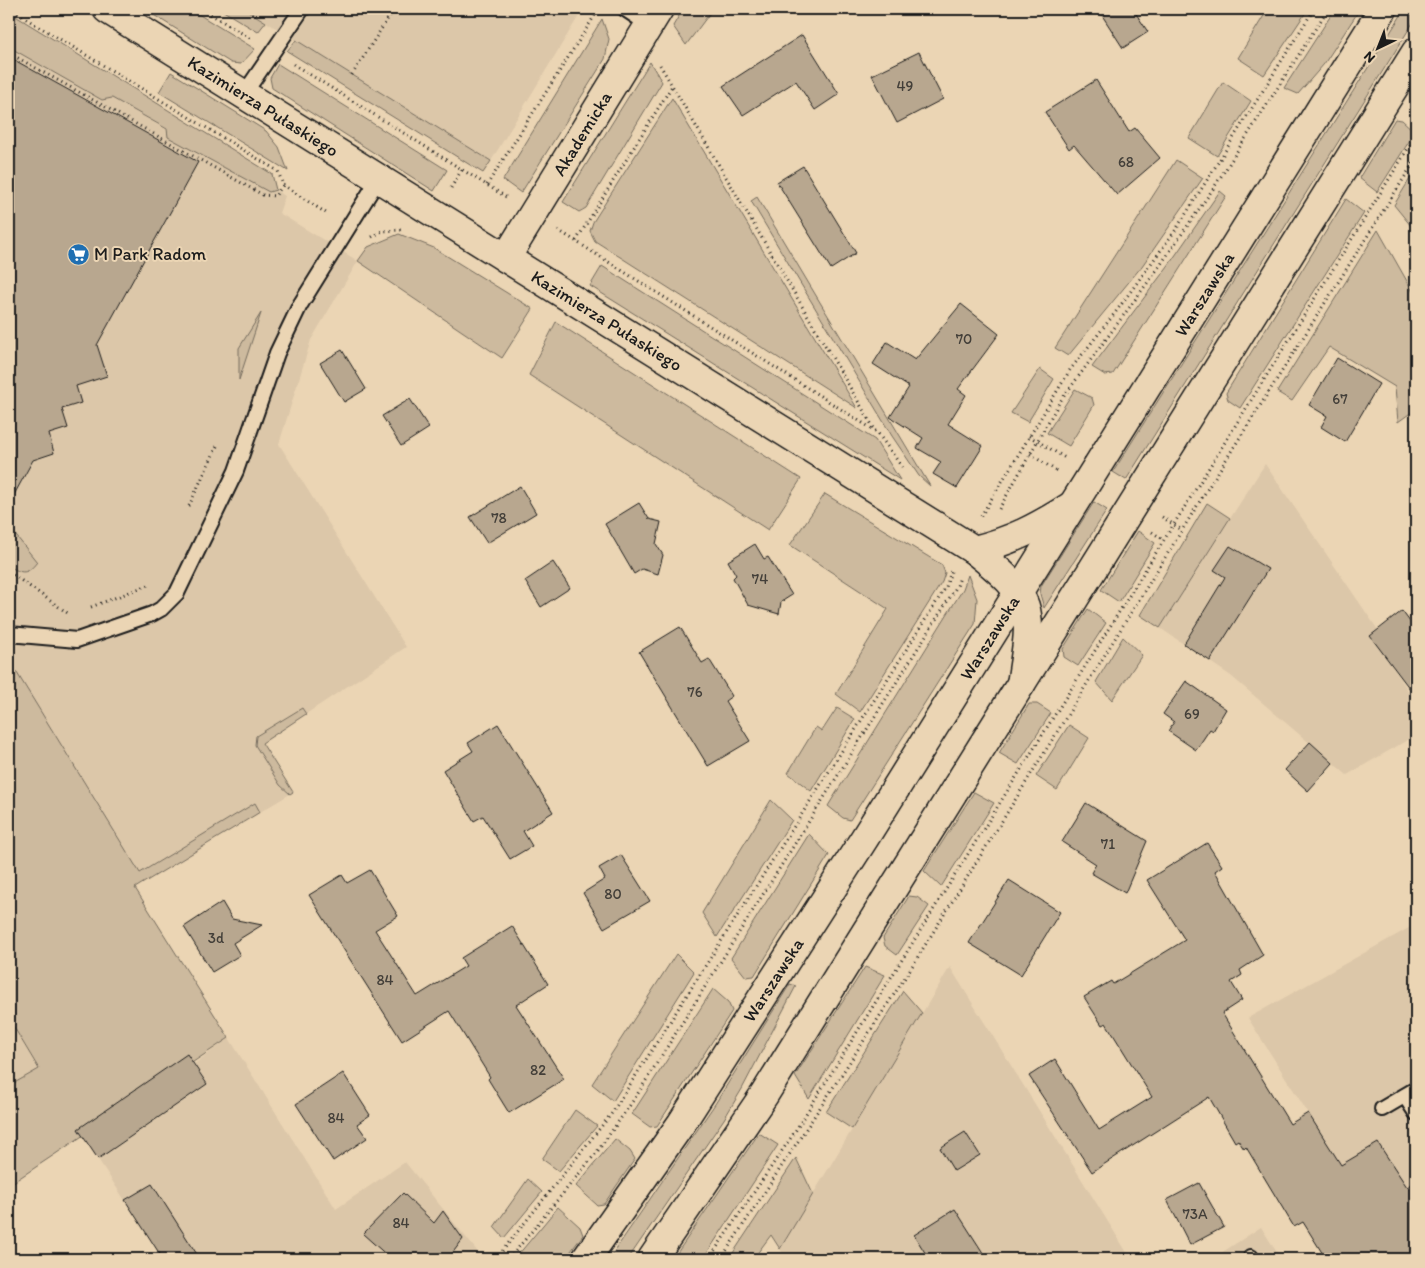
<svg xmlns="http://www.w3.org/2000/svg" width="1425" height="1268" viewBox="0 0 1425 1268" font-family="Itim,sans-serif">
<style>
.built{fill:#dcc7a9}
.green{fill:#cdba9e;stroke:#746b5d}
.building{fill:#b8a78f;stroke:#1c1c1c}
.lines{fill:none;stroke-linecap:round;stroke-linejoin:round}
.service-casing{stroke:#1c1c1c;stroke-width:18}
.minor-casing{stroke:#1c1c1c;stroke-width:31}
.secondary-casing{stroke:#1c1c1c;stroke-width:31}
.path{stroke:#1c1c1c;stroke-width:3;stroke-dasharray:1 4;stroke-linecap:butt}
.service{stroke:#ebd5b4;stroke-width:14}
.minor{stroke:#ebd5b4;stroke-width:28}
.secondary{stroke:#ebd5b4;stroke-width:28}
.labels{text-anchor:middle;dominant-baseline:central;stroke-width:4;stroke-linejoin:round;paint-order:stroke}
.number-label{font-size:15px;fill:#433f39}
.street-label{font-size:18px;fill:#1c1c1c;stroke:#ebd5b4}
.poi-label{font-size:18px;fill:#1c1c1c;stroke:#ebd5b4;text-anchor:start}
</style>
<rect width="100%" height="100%" fill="#ebd5b4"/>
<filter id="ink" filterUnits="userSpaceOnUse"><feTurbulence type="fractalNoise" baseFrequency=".02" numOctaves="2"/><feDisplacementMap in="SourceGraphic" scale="10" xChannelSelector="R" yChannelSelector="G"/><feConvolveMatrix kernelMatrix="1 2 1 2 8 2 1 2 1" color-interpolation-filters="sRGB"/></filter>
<g filter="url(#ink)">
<g class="built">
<polygon points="245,9 583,9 491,161"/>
<polygon points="9,47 102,100 112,97 269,192 276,190 285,196 279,213 358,261 311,340 279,444 406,647 306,714 302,708 256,736 255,745 280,785 290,794 260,812 255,804 140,873 9,660"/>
<polygon points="1265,464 1378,630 1388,659 1416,703 1416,735 1347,775 1231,676 1160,628"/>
<polygon points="1416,924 1416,1259 1400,1259 1248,1018"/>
<polygon points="950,967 1131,1259 786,1259 780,1249"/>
<polygon points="9,1019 39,1069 9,1086"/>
<polygon points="229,1038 336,1209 405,1162 477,1251 471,1259 163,1259 98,1159 207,1084 194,1064"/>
<polygon points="1261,1227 1281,1259 1212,1259"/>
</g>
<g class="green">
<polygon points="144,9 190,9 255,49 241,64 231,63"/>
<polygon points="220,9 245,9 266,22 258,32"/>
<polygon points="683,9 713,9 686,45 673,26"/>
<polygon points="1268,9 1308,9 1264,75 1238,58"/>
<polygon points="1335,9 1360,9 1324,64 1298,94 1284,88"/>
<polygon points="1405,9 1416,9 1416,18 1126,480 1113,472"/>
<polygon points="9,12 272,174 276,190 269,192 168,137 167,129 112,98 102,100 9,47"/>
<polygon points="602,19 609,39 605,59 521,193 503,180"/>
<polygon points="296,40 491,161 483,173 287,51"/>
<polygon points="650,62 662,82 586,208 579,212 563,202"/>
<polygon points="278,64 447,170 434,191 272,88 270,78"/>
<polygon points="171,72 266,131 279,147 288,171 159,92"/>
<polygon points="1223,82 1251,101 1217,156 1189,138"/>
<polygon points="672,98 857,408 595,241 590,231 593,222"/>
<polygon points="1395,119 1402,120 1415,132 1377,192 1359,178"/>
<polygon points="1176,160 1203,178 1142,266 1068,356 1055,348"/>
<polygon points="1416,169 1416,232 1394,205"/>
<polygon points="1220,191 1226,196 1113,374 1105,375 1092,367 1168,266"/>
<polygon points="757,197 930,486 919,476 892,436 751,201"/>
<polygon points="1346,199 1364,213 1240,408 1228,400 1226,393"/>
<polygon points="1378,230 1416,297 1416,409 1398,422 1395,387 1329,347 1292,401 1277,392"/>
<polygon points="399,234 434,248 533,309 502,358 358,261 368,247"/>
<polygon points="602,266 875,440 900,480 590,286"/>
<polygon points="261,313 239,380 239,348"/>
<polygon points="556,322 801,479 768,530 529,375"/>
<polygon points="1040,369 1054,379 1028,422 1011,413"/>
<polygon points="1075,389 1092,398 1094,405 1069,446 1047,433"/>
<polygon points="825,494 942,565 945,573 942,582 860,712 836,694 888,609 790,545"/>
<polygon points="1094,502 1107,510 1044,608 1040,594 1041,586"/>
<polygon points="1207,503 1230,518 1160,628 1140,615"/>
<path d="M9 527 37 562C27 575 22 574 9 566Z"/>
<polygon points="1138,531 1155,543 1119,602 1101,590"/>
<polygon points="968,575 977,599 975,624 850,820 843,818 828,806 963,589"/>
<polygon points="1088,609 1106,623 1078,666 1064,657 1063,649"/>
<polygon points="1123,637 1142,655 1112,700 1096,682"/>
<polygon points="9,660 140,873 255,803 260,812 135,888 229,1038 9,1185 9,1086 39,1069 9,1019"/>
<polygon points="1029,704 1037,704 1051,713 1018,764 999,753"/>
<polygon points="302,708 306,714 262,743 293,792 290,794 280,785 255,745 256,736"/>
<polygon points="837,708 855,719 811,791 788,773 816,727 822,731"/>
<polygon points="1069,725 1089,738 1057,790 1036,776"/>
<polygon points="974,792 994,803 941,887 924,871"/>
<polygon points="771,800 792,820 717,937 702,913"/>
<polygon points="809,834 829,855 754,976 746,977 731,958"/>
<polygon points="909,896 917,897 929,906 897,955 885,946 883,938"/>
<polygon points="676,954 694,972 613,1101 592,1084"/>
<polygon points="865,967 885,975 809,1099 795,1076"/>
<polygon points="790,984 796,986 742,1089 724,1119 628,1259 609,1259 715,1104"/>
<polygon points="713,989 728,1002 732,1011 657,1126 650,1127 632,1114"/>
<polygon points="903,991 922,1013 852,1129 826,1112"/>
<polygon points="575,1110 597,1126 559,1171 542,1159"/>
<polygon points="759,1133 778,1145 703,1259 673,1259"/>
<polygon points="615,1139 630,1151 635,1159 604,1204 597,1205 576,1186"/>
<polygon points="796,1158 813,1194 780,1249 771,1235 753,1259 729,1259"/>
<polygon points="528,1179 542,1192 504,1238 494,1227"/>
<polygon points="558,1207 580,1227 583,1235 565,1259 523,1259 518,1255"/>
</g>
<g class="building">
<polygon points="1098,9 1133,9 1148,32 1123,48"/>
<polygon points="802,35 839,94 815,110 796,81 743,115 723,86"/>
<polygon points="919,52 943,99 897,123 872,75"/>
<polygon points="9,57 198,162 97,345 107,376 76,386 81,403 62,409 68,428 49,434 54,453 33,460 9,504"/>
<polygon points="1096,80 1129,132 1135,128 1160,158 1117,195 1074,145 1069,149 1045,112"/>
<polygon points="803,166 856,253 831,269 777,182"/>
<polygon points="961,304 999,334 958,389 966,395 948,424 983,446 957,488 933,474 941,462 917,448 923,438 890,417 909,387 873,364 887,342 915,360"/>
<polygon points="342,350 366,389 344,402 320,363"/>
<polygon points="1337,358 1379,384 1345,442 1321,427 1327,416 1309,405"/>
<polygon points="410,399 429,428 401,446 382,416"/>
<polygon points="520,486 536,513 487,543 470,517"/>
<polygon points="639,503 649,519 661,522 656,544 663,555 658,574 642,569 634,574 605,524"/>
<polygon points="755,544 764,559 768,557 792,595 781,602 779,614 748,605 733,578 736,575 728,561"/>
<polygon points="1230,546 1268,569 1210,661 1184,644 1225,577 1214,570"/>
<polygon points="553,562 570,588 541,607 525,581"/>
<polygon points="1402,611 1416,630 1416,697 1370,636"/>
<polygon points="680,627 702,663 709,659 732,696 725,701 750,741 708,766 639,652"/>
<polygon points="1186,681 1226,709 1213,731 1210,729 1196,750 1168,731 1174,722 1163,714"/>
<polygon points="498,724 553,812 523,831 532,846 510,859 483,816 474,821 443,770 473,751 468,743"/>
<polygon points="1310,742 1333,763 1308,791 1285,770"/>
<polygon points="1086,803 1147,841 1125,893 1091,873 1096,864 1062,842"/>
<polygon points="1207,843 1222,866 1215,871 1263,955 1240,970 1242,975 1231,982 1242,1000 1222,1013 1290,1124 1308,1113 1341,1165 1378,1143 1407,1187 1416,1182 1416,1259 1326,1259 1303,1222 1294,1227 1246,1147 1244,1149 1238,1140 1235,1142 1209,1097 1092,1172 1029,1076 1055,1059 1099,1130 1152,1097 1106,1023 1102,1025 1084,997 1111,981 1113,984 1185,940 1147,880"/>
<polygon points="621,855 650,901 604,928 583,893 605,879 599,868"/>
<polygon points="370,870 398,916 375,930 417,996 466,966 461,958 512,926 548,984 516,1005 564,1079 509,1113 488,1079 490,1077 449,1011 402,1041 309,895 342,875 347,883"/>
<polygon points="1009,880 1060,912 1021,975 969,943"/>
<polygon points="222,902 232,919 262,925 233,943 240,955 212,972 184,927"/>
<polygon points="187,1054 207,1084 98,1159 78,1129"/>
<polygon points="343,1073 370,1115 357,1124 367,1138 333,1161 296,1104"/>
<polygon points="965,1132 980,1155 954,1171 940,1148"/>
<polygon points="1199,1183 1224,1227 1190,1245 1167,1200"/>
<polygon points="152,1184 200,1259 163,1259 125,1200"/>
<polygon points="403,1193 434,1223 443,1211 463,1239 448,1259 391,1259 363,1234"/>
<polygon points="955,1209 987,1259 929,1259 914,1235"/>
</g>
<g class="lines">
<defs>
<g id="service">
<polyline points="625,9 649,25"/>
<polyline points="244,94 302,9"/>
<polyline points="9,634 77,640 152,614 161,609 177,593 236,471 277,353 300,305 379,178"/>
<polyline points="1405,1096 1416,1113"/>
<polyline points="1382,1109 1416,1089"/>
<polyline points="1251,1257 1252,1259"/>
</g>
<g id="minor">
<path id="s1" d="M107 9 974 550C1036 599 1033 609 1021 684"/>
<path id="s2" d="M506 258 659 9"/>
<path d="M974 550C1012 541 1038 527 1071 506"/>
</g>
<g id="secondary">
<path id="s3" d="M586 1259 681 1124 864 839 1383 9"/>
<polyline points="652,1259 764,1095 1416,52"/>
</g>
</defs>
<use href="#service" class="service-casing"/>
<use href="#minor" class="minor-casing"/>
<use href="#secondary" class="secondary-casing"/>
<g class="path">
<polyline points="202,9 253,40"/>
<polyline points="9,53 263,195 275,196 283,185 278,171 10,9"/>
<polyline points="293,64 506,197"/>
<polyline points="660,65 875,430"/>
<polyline points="352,75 394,9"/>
<polyline points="283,185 329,215"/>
<polyline points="487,185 599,9"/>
<polyline points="451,188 462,169"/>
<polyline points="558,230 877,432 902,467"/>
<polyline points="372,237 382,231 401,230"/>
<polyline points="576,241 672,86"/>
<polyline points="1029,436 1067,459"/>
<polyline points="1030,454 1058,472"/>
<polyline points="189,506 218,444"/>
<polyline points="999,509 1059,403 1154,274 1213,189 1328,9"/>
<polyline points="981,516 1070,370 1115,313 1177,228 1314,9"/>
<polyline points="1162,517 1182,530"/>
<polyline points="1152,532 1164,540"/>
<polyline points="9,572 69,614"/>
<polyline points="91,607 148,585"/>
<polyline points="496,1259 612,1113 946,587 951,571"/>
<polyline points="509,1259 597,1152 635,1098 957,586 960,577"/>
<polyline points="709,1259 794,1133 1416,136"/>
<polyline points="721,1259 906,976 1210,485 1416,159"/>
</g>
<use href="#service" class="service"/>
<use href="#minor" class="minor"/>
<use href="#secondary" class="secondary"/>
</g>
</g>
<defs>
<symbol id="supermarket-disc" viewBox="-11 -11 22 22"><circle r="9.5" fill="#1f6fb2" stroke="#ebd5b4"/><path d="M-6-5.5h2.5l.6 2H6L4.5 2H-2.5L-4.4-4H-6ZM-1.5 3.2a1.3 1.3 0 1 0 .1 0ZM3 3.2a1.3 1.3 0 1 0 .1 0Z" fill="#fff"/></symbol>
</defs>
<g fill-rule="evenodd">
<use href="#supermarket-disc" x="66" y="242" width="25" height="25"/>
</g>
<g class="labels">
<g class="number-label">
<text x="905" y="86">49</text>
<text x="1126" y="162">68</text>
<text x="964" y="339">70</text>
<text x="1340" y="399">67</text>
<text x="499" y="518">78</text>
<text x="760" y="579">74</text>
<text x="695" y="692">76</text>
<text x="1192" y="714">69</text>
<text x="1108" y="844">71</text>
<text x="613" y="894">80</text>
<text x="216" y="938">3d</text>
<text x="385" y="980">84</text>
<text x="538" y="1070">82</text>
<text x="336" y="1118">84</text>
<text x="1195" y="1214">73A</text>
<text x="401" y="1223">84</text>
</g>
<g class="street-label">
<text stroke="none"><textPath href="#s1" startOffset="184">Kazimierza Pułaskiego</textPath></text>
<text stroke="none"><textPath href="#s2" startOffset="146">Akademicka</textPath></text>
<text stroke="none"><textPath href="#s3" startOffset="1146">Warszawska</textPath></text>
<text stroke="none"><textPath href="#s1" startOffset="589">Kazimierza Pułaskiego</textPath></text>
<text stroke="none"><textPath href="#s3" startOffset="741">Warszawska</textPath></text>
<text stroke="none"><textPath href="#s3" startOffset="336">Warszawska</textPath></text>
</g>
<g class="poi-label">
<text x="94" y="254">M Park Radom</text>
</g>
</g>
<rect width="1425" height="1268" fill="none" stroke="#ebd5b4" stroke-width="30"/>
<rect x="15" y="15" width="1395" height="1238" fill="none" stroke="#1c1c1c" stroke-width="2" filter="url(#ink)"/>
<g transform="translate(1378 48) rotate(223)" stroke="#ebd5b4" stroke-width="4" paint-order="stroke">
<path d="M0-4L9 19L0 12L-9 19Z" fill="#1c1c1c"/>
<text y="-8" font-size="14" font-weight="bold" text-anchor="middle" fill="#1c1c1c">N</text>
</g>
</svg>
